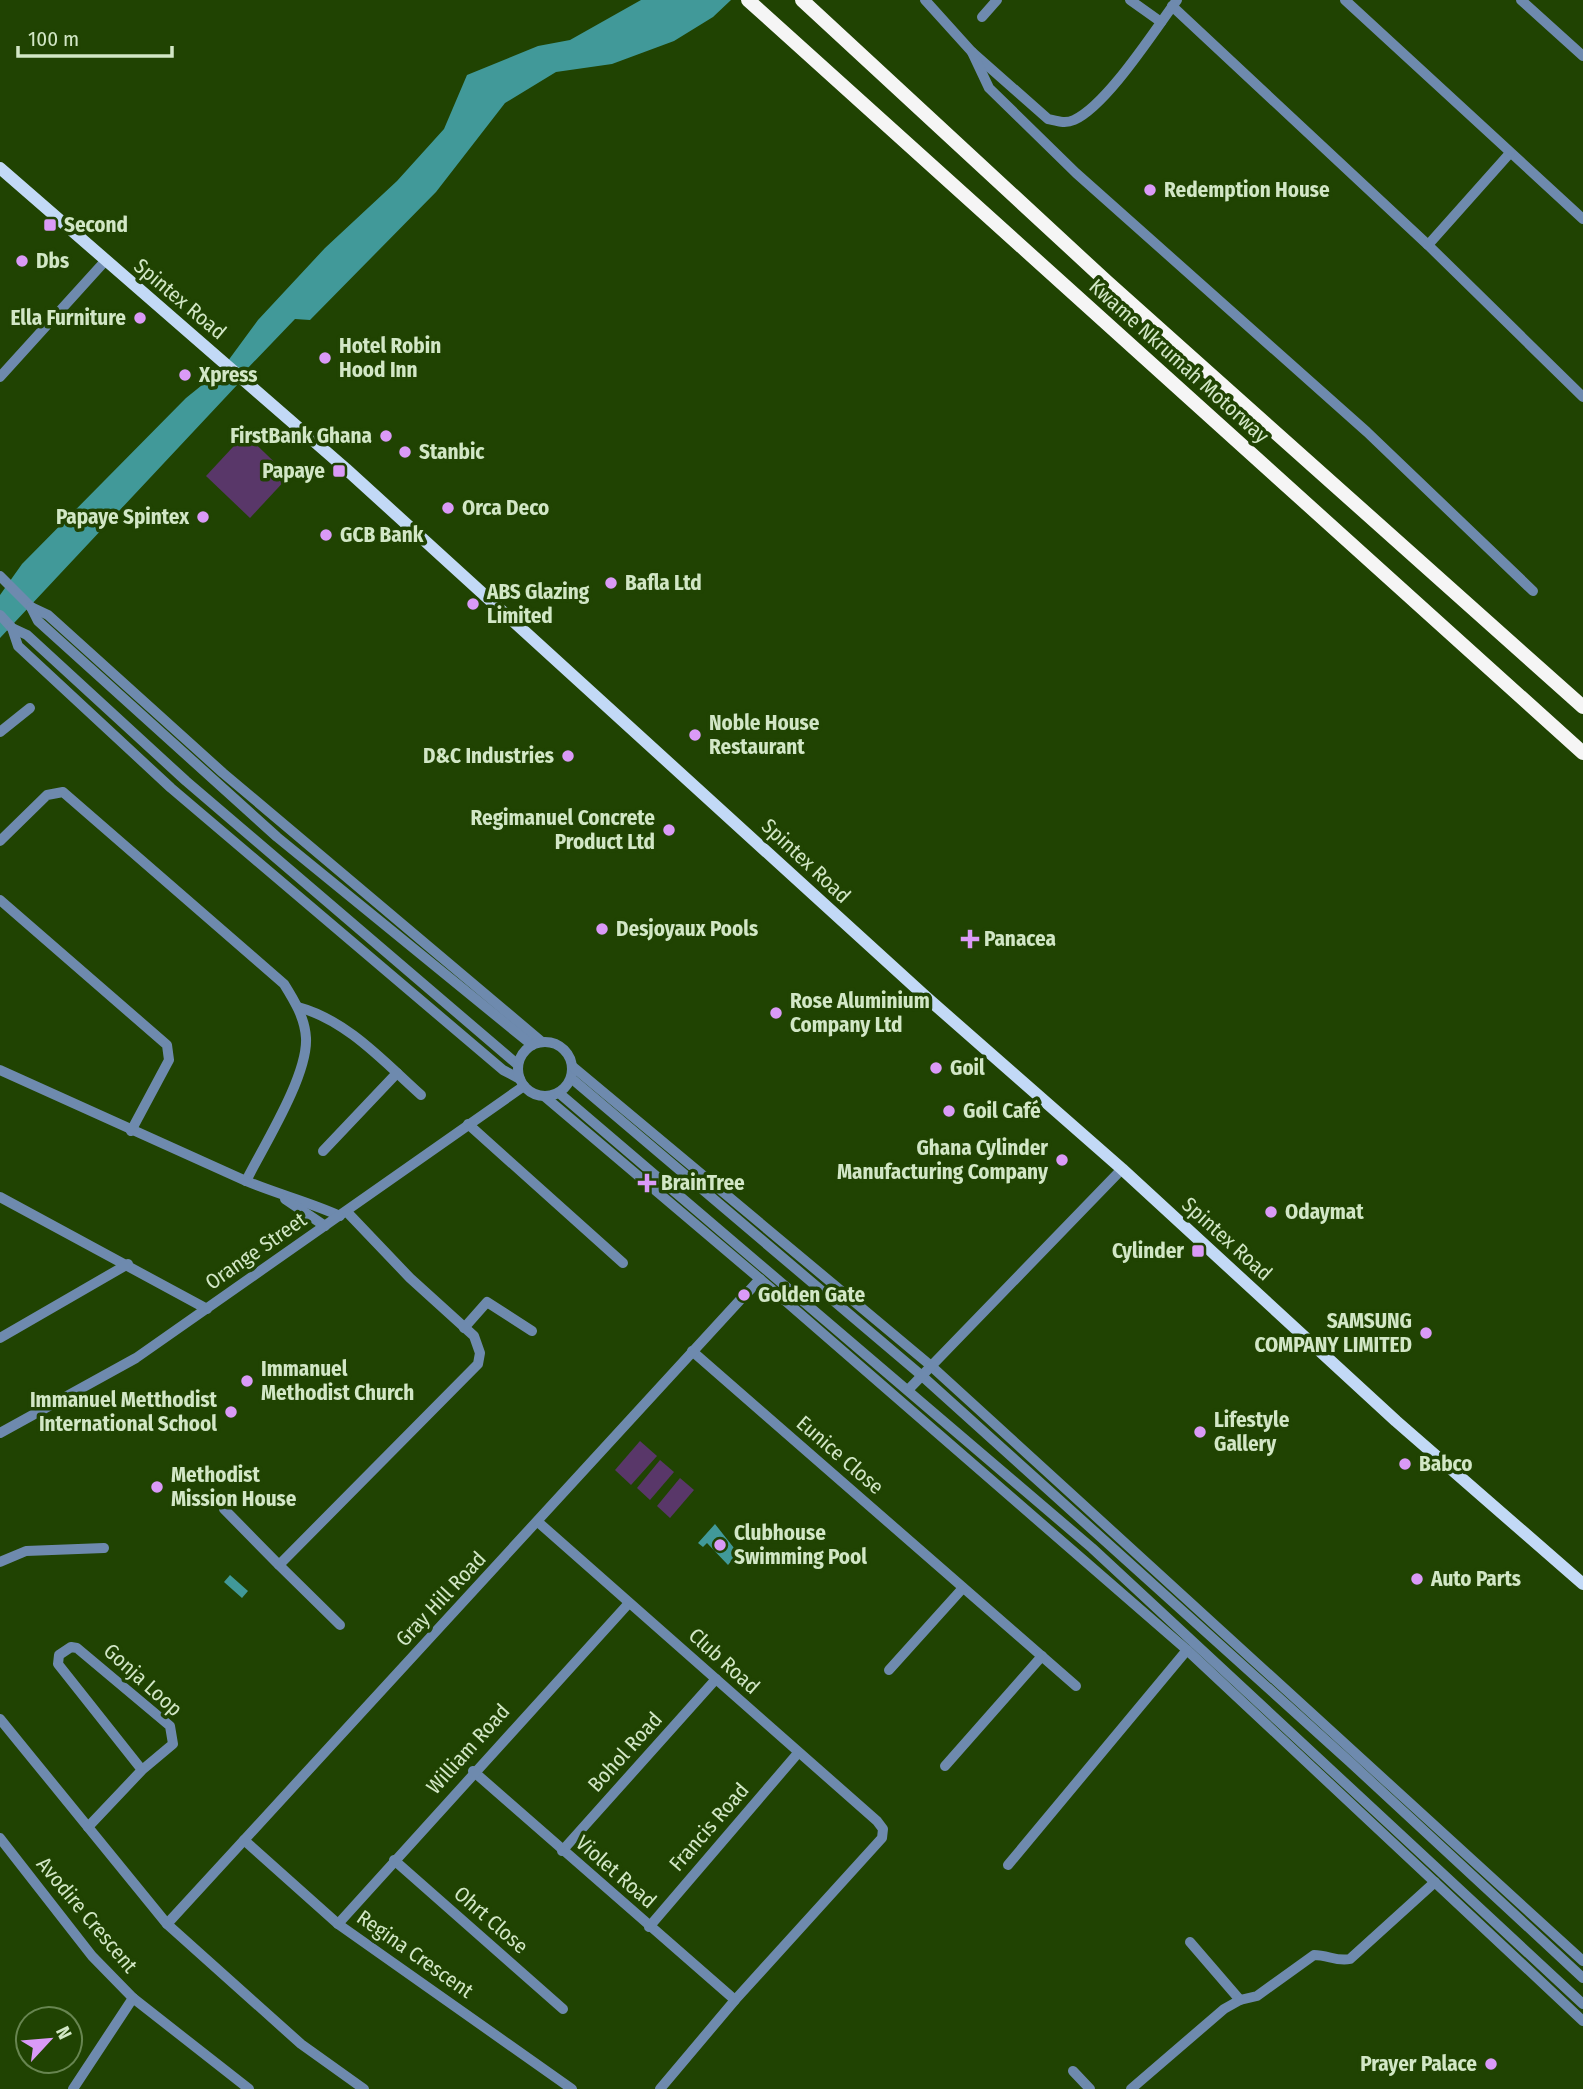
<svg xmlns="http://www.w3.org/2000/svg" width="1583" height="2089" viewBox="0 0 1583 2089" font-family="'Fira Sans Condensed',sans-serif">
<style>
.green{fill:#593769}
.water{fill:#419999}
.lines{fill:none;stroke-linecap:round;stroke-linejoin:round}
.minor{stroke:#6e8aae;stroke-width:10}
.major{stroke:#c2d9f6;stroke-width:12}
.highway{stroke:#f5f5f5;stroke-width:14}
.poi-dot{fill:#da9af7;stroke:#204302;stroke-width:2.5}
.labels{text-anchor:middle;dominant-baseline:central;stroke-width:7;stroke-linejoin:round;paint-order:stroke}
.poi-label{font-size:21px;font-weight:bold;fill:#d2e7c6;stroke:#204302;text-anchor:start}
.street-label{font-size:21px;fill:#d2e7c6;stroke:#204302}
</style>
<rect width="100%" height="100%" fill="#204302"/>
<g class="green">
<polygon points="245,434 289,476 250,518 206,476"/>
<polygon points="640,1441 657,1456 631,1485 615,1470"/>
<polygon points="660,1460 674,1472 650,1500 637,1488"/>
<polygon points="680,1478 694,1490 670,1518 657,1506"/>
</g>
<g class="water">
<polygon points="641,0 731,0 713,17 674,41 612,64 556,72 505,103 436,192 310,320 295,319 246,370 238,384 0,638 0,595 22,564 186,398 222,369 258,320 325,248 397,181 444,129 467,75 538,46 570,40"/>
<polygon points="715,1524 738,1553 728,1565 707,1543 703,1547 698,1543"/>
<polygon points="230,1575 248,1591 242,1598 224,1582"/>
</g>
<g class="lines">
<g class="minor">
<path d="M925 0 972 52 1048 119C1057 121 1065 124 1074 120 1107 105 1154 31 1177 0"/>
<polyline points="1130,0 1161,22"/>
<polyline points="1345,0 1583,219"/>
<polyline points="1521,0 1583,56"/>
<polyline points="1172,6 1428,245 1583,397"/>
<polyline points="982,17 997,0"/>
<polyline points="972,52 989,88 1076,173 1367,432 1533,591"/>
<polyline points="1428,245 1510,153"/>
<polyline points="0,377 106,260"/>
<polyline points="0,576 31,607 48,615 223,773 542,1042"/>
<polyline points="31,607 38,621 277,837 532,1045"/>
<polyline points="0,615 12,628 27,635 186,781 518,1065"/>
<polyline points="12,628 18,646 171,788 503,1070 520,1079"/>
<polyline points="0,732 30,708"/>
<path d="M0 841 47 795 63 792 284 984C294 1000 305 1018 306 1038 308 1076 263 1147 246 1181"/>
<polyline points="0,900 167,1045 169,1060 131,1131"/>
<path d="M298 1007C347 1020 385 1063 421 1095"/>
<circle cx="545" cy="1069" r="27"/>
<polyline points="572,1066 930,1365 1583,1961"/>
<path d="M0 1070 246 1181C277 1194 309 1202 340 1216"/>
<polyline points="571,1078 921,1375 1350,1762 1583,1978"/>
<polyline points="559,1093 1092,1548 1583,2004"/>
<polyline points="544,1096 760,1279 1187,1650 1583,2021"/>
<polyline points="468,1124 623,1263"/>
<polyline points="323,1151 397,1073"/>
<polyline points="0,1197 207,1309"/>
<polyline points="285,1199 325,1226"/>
<polyline points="748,1292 760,1279"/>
<polyline points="464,1328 487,1302 532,1331"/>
<polyline points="0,1338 128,1264"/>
<polyline points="692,1351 1076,1686"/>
<polyline points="909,1389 1122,1169"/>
<polyline points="0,1433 136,1358 524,1086"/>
<polyline points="224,1509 279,1565"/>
<polyline points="538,1522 877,1821 883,1829 882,1838 735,2000 660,2089"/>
<polyline points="0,1562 26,1551 104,1548"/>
<polyline points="340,1625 279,1565 478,1364 480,1353 474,1336 410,1278 347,1212"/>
<polyline points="889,1670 962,1589"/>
<polyline points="0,1719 167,1924 301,2044 364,2089"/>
<polyline points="945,1766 1042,1656"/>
<polyline points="473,1771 735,2000"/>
<polyline points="88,1827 142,1770 58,1664 59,1655 71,1647 77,1648 170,1726 173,1744 142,1770"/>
<polyline points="0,1838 92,1956 133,1998 249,2089"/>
<polyline points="244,1840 338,1924 572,2089"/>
<polyline points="562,1851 716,1679"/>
<polyline points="394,1860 563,2009"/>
<polyline points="1008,1865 1187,1650"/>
<polyline points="167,1924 741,1299"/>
<polyline points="338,1924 629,1603"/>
<polyline points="649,1927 798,1753"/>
<polyline points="1190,1942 1240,2000"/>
<polyline points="1073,2071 1090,2089"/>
<polyline points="73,2089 133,1998"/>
<path d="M1131 2089 1224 2009 1240 2000 1257 1996 1314 1955C1328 1955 1337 1962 1350 1959L1435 1882"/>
</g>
<polyline class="major" points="0,168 346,469 926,997 1122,1169 1396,1421 1583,1584"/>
<g class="highway">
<polyline points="748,0 1583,753"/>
<polyline points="802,0 1107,282 1583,707"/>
</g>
</g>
<g class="poi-dot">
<circle cx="1150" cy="190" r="7"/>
<rect x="43" y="218" width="14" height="14" rx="3.5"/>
<circle cx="22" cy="261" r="7"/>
<circle cx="140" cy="318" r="7"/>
<circle cx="325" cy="358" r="7"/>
<circle cx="185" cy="375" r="7"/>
<circle cx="386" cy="436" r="7"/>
<circle cx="405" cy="452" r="7"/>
<rect x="332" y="464" width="14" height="14" rx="3.5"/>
<circle cx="448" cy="508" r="7"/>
<circle cx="203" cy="517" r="7"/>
<circle cx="326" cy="535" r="7"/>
<circle cx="611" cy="583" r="7"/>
<circle cx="473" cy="604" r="7"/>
<circle cx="695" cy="735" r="7"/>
<circle cx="568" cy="756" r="7"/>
<circle cx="669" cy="830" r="7"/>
<circle cx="602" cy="929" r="7"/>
<path d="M966.5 928.5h7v7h7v7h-7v7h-7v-7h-7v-7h7z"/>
<circle cx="776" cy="1013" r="7"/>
<circle cx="936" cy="1068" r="7"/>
<circle cx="949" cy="1111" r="7"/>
<circle cx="1062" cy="1160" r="7"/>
<path d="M643.5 1172.5h7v7h7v7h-7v7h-7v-7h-7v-7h7z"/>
<circle cx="1271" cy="1212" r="7"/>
<rect x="1191" y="1244" width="14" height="14" rx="3.5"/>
<circle cx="744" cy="1295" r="7"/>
<circle cx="1426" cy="1333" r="7"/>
<circle cx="247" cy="1381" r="7"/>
<circle cx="231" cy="1412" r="7"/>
<circle cx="1200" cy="1432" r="7"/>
<circle cx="1405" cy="1464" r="7"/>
<circle cx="157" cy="1487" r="7"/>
<circle cx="720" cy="1545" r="7"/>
<circle cx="1417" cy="1579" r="7"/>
<circle cx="1491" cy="2064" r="7"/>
</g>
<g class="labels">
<g class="poi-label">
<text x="1164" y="190">Redemption House</text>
<text x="64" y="225">Second</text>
<text x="36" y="261">Dbs</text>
<text x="126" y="318" text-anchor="end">Ella Furniture</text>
<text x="339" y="346">Hotel Robin<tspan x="339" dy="24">Hood Inn</tspan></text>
<text x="199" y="375">Xpress</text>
<text x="372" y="436" text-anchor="end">FirstBank Ghana</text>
<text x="419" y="452">Stanbic</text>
<text x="325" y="471" text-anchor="end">Papaye</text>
<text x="462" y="508">Orca Deco</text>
<text x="189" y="517" text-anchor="end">Papaye Spintex</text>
<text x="340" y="535">GCB Bank</text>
<text x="625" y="583">Bafla Ltd</text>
<text x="487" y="592">ABS Glazing<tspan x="487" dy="24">Limited</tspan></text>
<text x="709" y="723">Noble House<tspan x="709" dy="24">Restaurant</tspan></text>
<text x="554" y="756" text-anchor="end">D&amp;C Industries</text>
<text x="655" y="818" text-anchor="end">Regimanuel Concrete<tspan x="655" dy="24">Product Ltd</tspan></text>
<text x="616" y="929">Desjoyaux Pools</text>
<text x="984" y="939">Panacea</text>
<text x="790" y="1001">Rose Aluminium<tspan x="790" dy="24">Company Ltd</tspan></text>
<text x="950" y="1068">Goil</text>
<text x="963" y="1111">Goil Café</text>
<text x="1048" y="1148" text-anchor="end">Ghana Cylinder<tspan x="1048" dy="24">Manufacturing Company</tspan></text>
<text x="661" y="1183">BrainTree</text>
<text x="1285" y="1212">Odaymat</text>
<text x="1184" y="1251" text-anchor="end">Cylinder</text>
<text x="758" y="1295">Golden Gate</text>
<text x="1412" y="1321" text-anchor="end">SAMSUNG<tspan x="1412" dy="24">COMPANY LIMITED</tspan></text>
<text x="261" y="1369">Immanuel<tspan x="261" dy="24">Methodist Church</tspan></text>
<text x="217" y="1400" text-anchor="end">Immanuel Metthodist<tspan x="217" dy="24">International School</tspan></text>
<text x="1214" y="1420">Lifestyle<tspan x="1214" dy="24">Gallery</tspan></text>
<text x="1419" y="1464">Babco</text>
<text x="171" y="1475">Methodist<tspan x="171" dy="24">Mission House</tspan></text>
<text x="734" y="1533">Clubhouse<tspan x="734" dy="24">Swimming Pool</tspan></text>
<text x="1431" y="1579">Auto Parts</text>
<text x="1477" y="2064" text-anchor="end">Prayer Palace</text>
</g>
<g class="street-label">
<text transform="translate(180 299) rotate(40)">Spintex Road</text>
<text transform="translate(1179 361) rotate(42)">Kwame Nkrumah Motorway</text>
<text transform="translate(806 861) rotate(43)">Spintex Road</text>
<text transform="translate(1227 1239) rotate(42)">Spintex Road</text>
<text transform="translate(256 1251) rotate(-35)">Orange Street</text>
<text transform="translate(840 1455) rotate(41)">Eunice Close</text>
<text transform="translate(441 1599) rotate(-47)">Gray Hill Road</text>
<text transform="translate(724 1661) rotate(42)">Club Road</text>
<text transform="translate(143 1680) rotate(42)">Gonja Loop</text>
<text transform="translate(468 1749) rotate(-48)">William Road</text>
<text transform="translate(625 1752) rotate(-48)">Bohol Road</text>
<text transform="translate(709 1827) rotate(-49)">Francis Road</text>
<text transform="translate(616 1872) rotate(41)">Violet Road</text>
<text transform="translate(87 1915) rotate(50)">Avodire Crescent</text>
<text transform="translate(491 1920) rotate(41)">Ohrt Close</text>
<text transform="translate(415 1954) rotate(35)">Regina Crescent</text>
</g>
</g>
<g transform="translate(49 2040) rotate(64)"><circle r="33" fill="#204302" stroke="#678550" stroke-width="2"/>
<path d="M0-5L12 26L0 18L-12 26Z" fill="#da9af7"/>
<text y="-10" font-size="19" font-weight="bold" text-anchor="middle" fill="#d2e7c6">N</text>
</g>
<path d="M18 46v10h154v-10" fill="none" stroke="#d2e7c6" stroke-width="3.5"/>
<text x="28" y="46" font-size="21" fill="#d2e7c6" stroke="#204302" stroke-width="5" paint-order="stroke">100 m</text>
</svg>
